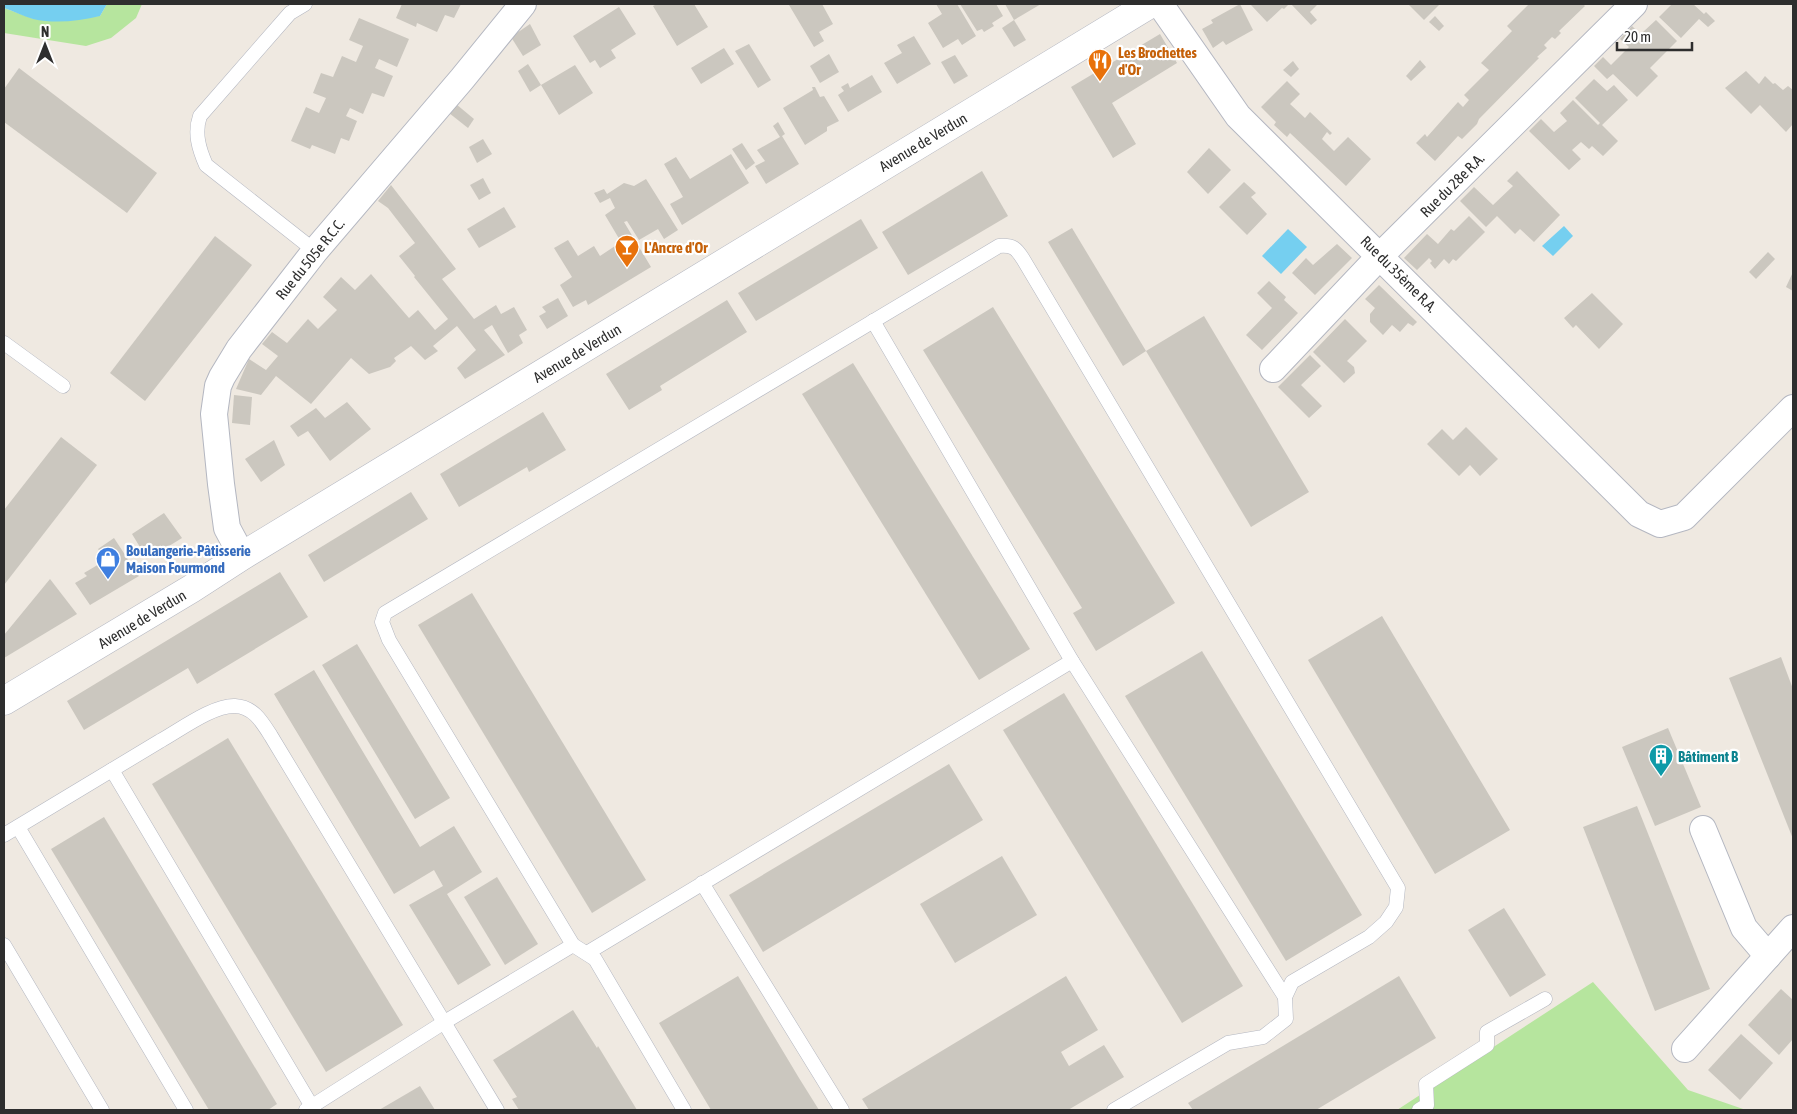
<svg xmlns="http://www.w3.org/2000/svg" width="1797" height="1114" viewBox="0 0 1797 1114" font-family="'Asap Condensed',sans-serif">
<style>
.green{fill:#b6e59e}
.water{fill:#75cff0}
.building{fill:#cbc7bf}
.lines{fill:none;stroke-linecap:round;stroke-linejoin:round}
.lane-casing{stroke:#b4b7c1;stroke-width:15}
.street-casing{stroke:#b4b7c1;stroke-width:28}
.secondary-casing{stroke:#b4b7c1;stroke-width:29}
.lane{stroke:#fff;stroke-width:14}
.street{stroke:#fff;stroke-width:26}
.secondary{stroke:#fff;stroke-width:28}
.labels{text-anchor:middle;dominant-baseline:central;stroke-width:4.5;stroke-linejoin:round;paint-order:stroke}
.food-label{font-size:15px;font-weight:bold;fill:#c56008;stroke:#fff;text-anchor:start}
.street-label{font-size:15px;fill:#2e2e2e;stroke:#fff}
.shop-label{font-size:15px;font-weight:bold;fill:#366cbe;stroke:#fff;text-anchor:start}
.culture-label{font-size:15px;font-weight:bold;fill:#0d838f;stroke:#fff;text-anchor:start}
</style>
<rect width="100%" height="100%" fill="#efe9e1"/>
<g class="green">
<polygon points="107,4 142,4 136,18 111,38 86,46 4,33 4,8 34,19 100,16"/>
<polygon points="1593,982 1688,1090 1746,1110 1397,1110"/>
</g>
<g class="water">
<path d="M4 4H107L100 16C79 21 55 24 33 19 23 16 13 11 4 8Z"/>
<polygon points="1564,226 1573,236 1553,256 1542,246"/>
<polygon points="1288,229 1307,247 1281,274 1262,256"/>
</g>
<g class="building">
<polygon points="402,4 461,4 454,18 445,15 437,32 417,23 416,27 396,18"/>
<polygon points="657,4 671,4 672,5 675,4 694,4 708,27 677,46 653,6"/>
<polygon points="790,4 822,4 833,24 819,32 824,41 814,47 789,5"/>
<polygon points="936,4 957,4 976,36 962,45 958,39 943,48 928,23 942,14"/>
<polygon points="960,4 996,4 1003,16 992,23 994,26 984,32 982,29 977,31"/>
<polygon points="1005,4 1041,4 1014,20"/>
<polygon points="1240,4 1253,30 1226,45 1223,41 1213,48 1202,29 1213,23 1211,20"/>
<polygon points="1252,4 1289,4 1284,9 1282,8 1267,22 1251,5"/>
<polygon points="1291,4 1318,4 1310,12 1317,20 1311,25"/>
<polygon points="1408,4 1440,4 1424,20"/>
<polygon points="1529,4 1583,4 1585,6 1559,31 1561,33 1555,39 1552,37 1544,45 1547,48 1537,57 1539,58 1479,119 1477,124 1462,139 1458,136 1435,161 1416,143 1425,134 1427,137 1458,102 1463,107 1469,100 1464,95 1489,70 1481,63 1512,31 1507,26"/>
<polygon points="1672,4 1693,4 1704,14 1706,12 1715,21 1708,27 1699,19 1681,38 1659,17"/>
<polygon points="619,7 636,34 611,50 616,58 600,68 595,60 590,63 573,36"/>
<polygon points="1435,16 1444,26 1439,31 1429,22"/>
<polygon points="359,18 409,39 397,67 379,59 375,68 393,76 384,97 372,93 363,114 350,108 346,116 357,121 349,141 341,138 335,154 312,145 310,149 291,141 306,107 319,113 326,98 313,93 321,73 333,77 342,56 356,62 363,46 349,40"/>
<polygon points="1014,20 1026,40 1014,47 1002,28"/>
<polygon points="1656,20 1677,41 1650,68 1658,76 1637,97 1613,74 1607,79 1594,66 1603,57 1611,65 1629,47 1620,39 1632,26 1648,42 1651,39 1643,32"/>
<polygon points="530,24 541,45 523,56 511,37"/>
<polygon points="1160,34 1177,63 1112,103 1136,144 1113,158 1071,87"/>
<polygon points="914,36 931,64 897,84 884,63 902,53 897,45"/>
<polygon points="749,44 771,80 758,88 735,51"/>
<polygon points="724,48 734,64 701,84 691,68"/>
<polygon points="829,54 839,72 820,83 810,66"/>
<polygon points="955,55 968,76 954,84 941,62"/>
<polygon points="1420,60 1426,67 1411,81 1406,76"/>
<polygon points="1293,61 1299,69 1291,77 1283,70"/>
<polygon points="528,64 541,85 530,92 518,71"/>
<polygon points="575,65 593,93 559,115 541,85"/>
<polygon points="19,68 157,173 127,213 4,122 4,89"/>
<polygon points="1746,71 1759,84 1765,76 1773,84 1775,83 1783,90 1788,86 1793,90 1792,99 1793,101 1793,124 1786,132 1760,105 1751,114 1725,88"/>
<polygon points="872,75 882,92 848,112 838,95 844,91 841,87 848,83 850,88"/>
<polygon points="1594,79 1607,91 1614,85 1628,100 1602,125 1618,141 1603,156 1592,146 1589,149 1581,142 1572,150 1581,159 1569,170 1529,131 1541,119 1554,132 1567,121 1560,113 1573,100 1598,125 1600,123 1575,98"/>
<polygon points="1287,81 1300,94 1290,104 1305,118 1310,112 1332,133 1330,135 1327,132 1322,139 1334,151 1348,137 1371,159 1346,186 1290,133 1287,137 1274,125 1276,122 1261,107"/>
<polygon points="812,87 815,87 820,97 824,96 839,121 827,127 827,131 805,145 783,108 813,90"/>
<polygon points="456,104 474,119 468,128 449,113"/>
<polygon points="778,122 785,134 782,136 799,164 766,184 755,166 765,161 757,150 780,137 773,126"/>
<polygon points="483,139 492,154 477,163 469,147"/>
<polygon points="742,143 755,163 746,170 732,149"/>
<polygon points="1209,148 1231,170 1208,194 1187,172"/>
<polygon points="731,154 749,183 682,225 670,204 683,197 664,164 676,157 690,179"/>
<polygon points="982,171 1008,216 908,275 882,232"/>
<polygon points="1517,171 1560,215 1534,242 1520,229 1515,234 1497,216 1486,227 1460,201 1474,187 1493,205 1513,186 1507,181"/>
<polygon points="483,178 491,193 479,200 470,185"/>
<polygon points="646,179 678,230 664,239 658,229 639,240 627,221 624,222 651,267 588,305 586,300 573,307 560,285 572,277 554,248 568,240 578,256 594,246 600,256 621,242 605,215 615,208 610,198 600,203 594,193 604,189 607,194 624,183 634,186"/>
<polygon points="1244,182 1256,193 1251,197 1267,214 1247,235 1219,207"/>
<polygon points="391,185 456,269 442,279 474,319 496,305 501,314 514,307 527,330 519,335 523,343 508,353 492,325 484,330 505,355 465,379 457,368 476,350 457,326 433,346 438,351 425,360 411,346 394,358 396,361 390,367 369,374 351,358 311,404 276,376 261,395 236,389 249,359 266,370 278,356 262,344 272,332 287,343 308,319 318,329 337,310 323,297 341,277 355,290 371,274 409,318 418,310 435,330 448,319 414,277 415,276 399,256 415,243 388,208 378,201"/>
<polygon points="504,207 516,227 479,248 467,229"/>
<polygon points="1469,216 1485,232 1456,261 1453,259 1449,264 1444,259 1435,269 1430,263 1432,261 1429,258 1417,270 1404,258 1427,234 1438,244 1451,229 1454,231"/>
<polygon points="861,219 878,248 756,321 738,293"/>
<polygon points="1072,228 1146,351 1123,366 1048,242"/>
<polygon points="215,236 252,265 145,401 110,373"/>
<polygon points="1337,244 1352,258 1315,295 1292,273 1306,258 1313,265"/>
<polygon points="1768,252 1775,259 1756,279 1749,272"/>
<polygon points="1793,272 1793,291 1786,287"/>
<polygon points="1269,281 1286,297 1284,300 1298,313 1262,350 1246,335 1272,308 1257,293"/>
<polygon points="1379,285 1417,322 1413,326 1408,323 1400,332 1392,325 1383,335 1370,322 1370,314 1375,308 1365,299"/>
<polygon points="1592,293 1623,324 1599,349 1576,325 1573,328 1564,318"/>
<polygon points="558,298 568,316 547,329 539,316 546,312 542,307"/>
<polygon points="727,300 747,332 660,386 662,390 629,410 606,374"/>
<polygon points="993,307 1175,603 1096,651 1073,613 1082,608 923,350"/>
<polygon points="1204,316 1309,492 1251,527 1146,351"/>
<polygon points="1345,319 1367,341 1347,361 1354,367 1355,373 1344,383 1313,352"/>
<polygon points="1310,355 1321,366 1301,385 1322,406 1309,418 1278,387"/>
<polygon points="853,363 1030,649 979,680 802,394"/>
<polygon points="234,395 252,397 250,425 232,423"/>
<polygon points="347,402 371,429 330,461 308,431 298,437 290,426 316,408 325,418"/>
<polygon points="543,412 566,450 529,472 527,467 459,507 440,474"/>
<polygon points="1466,427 1498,459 1480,476 1470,465 1459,476 1427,444 1442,429 1453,440"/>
<polygon points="61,437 97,465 4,585 4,510"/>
<polygon points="274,440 285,465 261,482 245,459"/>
<polygon points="411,492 428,519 324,582 308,555"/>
<polygon points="164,513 182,538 156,554 151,548 143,552 132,534"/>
<polygon points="114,538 139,576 90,605 75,583 87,576 84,573 106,560 98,549"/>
<polygon points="280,572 308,617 197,684 188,668 84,730 67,701"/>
<polygon points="50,579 77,614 4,658 4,635"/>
<polygon points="472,593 646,880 592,913 418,625"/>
<polygon points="1382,616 1510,830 1435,874 1308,660"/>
<polygon points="357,644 450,798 415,819 322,665"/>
<polygon points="1202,651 1362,915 1286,961 1125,696"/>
<polygon points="1781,657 1793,689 1793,839 1729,678"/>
<polygon points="314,670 420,847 454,826 482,872 447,894 491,965 458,985 409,905 443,886 434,870 394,894 274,694"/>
<polygon points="1064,693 1243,986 1182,1023 1003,730"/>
<polygon points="1668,728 1701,807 1655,826 1622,747"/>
<polygon points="228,738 403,1025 326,1072 152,784"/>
<polygon points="949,764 983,820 763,952 729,895"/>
<polygon points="1637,806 1710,989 1655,1011 1583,827"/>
<polygon points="104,817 277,1104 268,1110 209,1110 51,849"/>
<polygon points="1002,856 1037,915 955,963 920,904"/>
<polygon points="497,877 538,944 505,965 464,897"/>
<polygon points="1504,908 1546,975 1510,997 1468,930"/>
<polygon points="738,976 799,1078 819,1110 711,1110 659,1023"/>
<polygon points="1066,976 1098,1030 1061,1052 1069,1066 1104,1045 1124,1077 1068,1110 869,1110 862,1099"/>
<polygon points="1399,976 1436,1038 1316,1110 1193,1110 1188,1103"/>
<polygon points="1781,989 1793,1000 1793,1039 1779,1055 1748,1025"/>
<polygon points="573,1010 597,1048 598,1046 637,1110 519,1110 512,1099 517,1097 493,1060"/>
<polygon points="1741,1034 1773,1063 1740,1100 1708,1070"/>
<polygon points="420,1086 435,1110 379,1110"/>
</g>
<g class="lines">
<defs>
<g id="lane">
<path d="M305 4 290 13 200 116C194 133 199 149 206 165L315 251"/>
<polyline points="873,321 1072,661 1285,997"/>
<polyline points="4,343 63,386"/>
<polyline points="112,770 314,1110"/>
<polyline points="18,827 186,1110"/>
<path d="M4 835C56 804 108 772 160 741 180 730 213 705 235 706 254 707 262 722 271 736L497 1110"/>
<polyline points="702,883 842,1110"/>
<polyline points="4,945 102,1110"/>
<polyline points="587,953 1072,661"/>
<polyline points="306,1110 443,1023 573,945"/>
<path d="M684 1110 595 959 573 945 389 640 382 622 385 613 999 246C1013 245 1016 248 1023 259L1398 888 1396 907 1386 922 1369 937 1292 982 1285 997 1286 1019 1263 1037 1228 1043 1114 1110"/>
<polyline points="1419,1110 1427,1105 1426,1084 1487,1045 1487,1032 1545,999"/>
</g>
<g id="street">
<polyline points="1160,4 1238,116 1639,514 1660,524 1684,517 1793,408"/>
<polyline points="1273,369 1380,256 1634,4"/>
<polyline points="242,556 227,528 221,484 214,414 218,386 222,377 239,349 315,251 462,79 523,4"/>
<polyline points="1703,829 1744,928 1768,956"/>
<polyline points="1685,1049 1793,928"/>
</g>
<polyline id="secondary" points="4,701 191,589 242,556 1150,4"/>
</defs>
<use href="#lane" class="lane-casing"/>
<use href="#street" class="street-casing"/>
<use href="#secondary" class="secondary-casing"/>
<use href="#lane" class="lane"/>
<use href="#street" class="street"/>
<use href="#secondary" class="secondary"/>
</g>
<defs>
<symbol id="restaurant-pin" viewBox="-11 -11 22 30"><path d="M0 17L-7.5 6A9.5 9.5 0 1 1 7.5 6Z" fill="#e8710a" stroke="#fff"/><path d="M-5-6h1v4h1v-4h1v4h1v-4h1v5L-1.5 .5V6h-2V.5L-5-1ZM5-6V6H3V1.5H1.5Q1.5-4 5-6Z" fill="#fff"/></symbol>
<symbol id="bar-pin" viewBox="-11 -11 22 30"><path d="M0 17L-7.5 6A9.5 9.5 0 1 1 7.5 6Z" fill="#e8710a" stroke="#fff"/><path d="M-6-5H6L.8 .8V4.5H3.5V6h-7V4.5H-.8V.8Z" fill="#fff"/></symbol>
<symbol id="shop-pin" viewBox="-11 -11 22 30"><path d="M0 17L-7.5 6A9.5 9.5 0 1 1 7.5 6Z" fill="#3f7fe0" stroke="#fff"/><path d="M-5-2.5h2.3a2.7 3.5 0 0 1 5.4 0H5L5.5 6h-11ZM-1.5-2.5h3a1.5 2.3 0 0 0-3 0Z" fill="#fff"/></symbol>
<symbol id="building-pin" viewBox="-11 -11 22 30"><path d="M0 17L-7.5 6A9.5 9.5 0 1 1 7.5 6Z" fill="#0f9aa8" stroke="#fff"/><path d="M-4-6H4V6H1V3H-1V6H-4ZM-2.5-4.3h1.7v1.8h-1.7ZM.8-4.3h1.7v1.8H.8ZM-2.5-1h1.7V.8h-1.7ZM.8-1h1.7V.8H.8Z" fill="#fff"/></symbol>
</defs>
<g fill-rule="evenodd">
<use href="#restaurant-pin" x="1086" y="47" width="28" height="38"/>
<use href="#bar-pin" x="613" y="233" width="28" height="38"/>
<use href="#shop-pin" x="94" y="545" width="28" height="38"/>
<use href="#building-pin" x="1647" y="742" width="28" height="38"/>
</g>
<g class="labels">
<g class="food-label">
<text x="1118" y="52">Les Brochettes<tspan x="1118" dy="17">d'Or</tspan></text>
<text x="644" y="247">L'Ancre d'Or</text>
</g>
<g class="street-label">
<text transform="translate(923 142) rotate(-31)">Avenue de Verdun</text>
<text transform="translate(1452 185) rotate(-45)">Rue du 28e R.A.</text>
<text transform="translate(310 259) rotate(-51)">Rue du 505e R.C.C.</text>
<text transform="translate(1399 274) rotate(45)">Rue du 35ème R.A.</text>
<text transform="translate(577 353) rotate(-31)">Avenue de Verdun</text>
<text transform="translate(142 619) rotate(-31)">Avenue de Verdun</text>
</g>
<g class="shop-label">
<text x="126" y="550">Boulangerie-Pâtisserie<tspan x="126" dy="17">Maison Fourmond</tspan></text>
</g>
<g class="culture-label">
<text x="1678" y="756">Bâtiment B</text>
</g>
</g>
<rect width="1797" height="1114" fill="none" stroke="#2e2e2e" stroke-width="10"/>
<g transform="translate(45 45)" stroke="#ffffff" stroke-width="4" paint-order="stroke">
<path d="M0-4L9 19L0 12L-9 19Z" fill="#2e2e2e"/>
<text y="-8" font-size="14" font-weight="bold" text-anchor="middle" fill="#2e2e2e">N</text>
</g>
<path d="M1617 42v8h75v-8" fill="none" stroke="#2e2e2e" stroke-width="2.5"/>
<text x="1624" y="42" font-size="15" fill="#2e2e2e" stroke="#ffffff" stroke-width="4" paint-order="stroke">20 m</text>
</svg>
